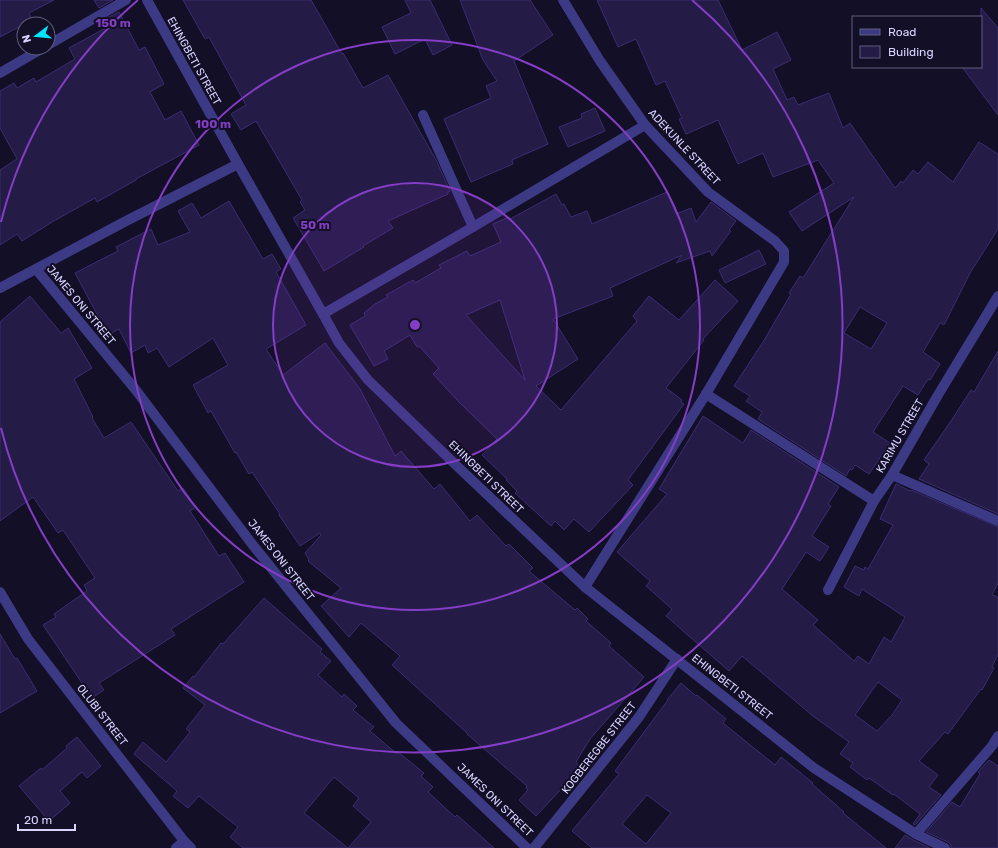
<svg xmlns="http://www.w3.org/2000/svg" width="998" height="848" viewBox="0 0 998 848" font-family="Rubik,sans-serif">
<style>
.building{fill:#241b47;stroke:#3b2d73;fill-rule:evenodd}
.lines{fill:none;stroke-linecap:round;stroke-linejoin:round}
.minor{stroke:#3d3a85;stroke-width:10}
.ring{fill:none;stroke:#843dc5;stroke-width:2}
.labels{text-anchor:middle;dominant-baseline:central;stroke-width:4;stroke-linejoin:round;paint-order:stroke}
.street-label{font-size:11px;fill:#d9d4ff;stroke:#130f26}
.centre{fill:#843dc5;stroke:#130f26;stroke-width:2}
.ring-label{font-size:12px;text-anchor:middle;font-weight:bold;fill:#843dc5;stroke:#130f26;stroke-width:4;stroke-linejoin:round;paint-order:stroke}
</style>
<rect width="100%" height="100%" fill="#130f26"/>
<g class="building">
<polygon points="0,0 54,0 29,13 32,20 0,37"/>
<polygon points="94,0 113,0 99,8"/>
<polygon points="183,0 311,0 342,54 343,53 363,88 388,75 436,160 450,191 448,192 448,194 388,221 393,228 363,246 364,247 324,271 293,218 305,210 300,202 302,200 256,121 241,130 231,114 246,105 209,37 205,39"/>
<polygon points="405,0 430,0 452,45 433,55 425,39 395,54 382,27 411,13"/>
<polygon points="460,0 530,0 553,35 514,61 548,144 512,160 513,164 471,182 444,119 491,98 486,86 497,81 483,60"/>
<path d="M597 0H718L742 50 777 32 791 60 773 69 787 100 794 97 798 105 829 93 843 128 850 123 895 188 901 181 903 183 913 170 918 174 928 162 953 182 979 142 998 154V229L970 273 944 325 940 323 923 352 940 364 930 380 928 379 918 395 903 386 873 432 890 443 869 474 855 465 852 470 850 469 846 476 758 419 762 412 746 401 750 396 734 386 763 342 791 294 789 293 800 276 803 278 854 197 802 231 789 212 834 183 818 160 773 177 763 153 738 164 718 120 686 134 679 119 682 118 665 81 656 85 636 39 618 47ZM860 307 887 323 871 349 844 333Z"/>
<polygon points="981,8 998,28 998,115 962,67 981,67"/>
<polygon points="119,12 139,50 145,47 164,84 150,92 165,120 181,111 199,145 136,179 136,180 97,202 95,198 52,222 22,241 17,234 0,245 0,170 17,159 0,128 0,91 14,83 17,88 34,78 36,82 75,59 69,48 109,26 105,19"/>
<polygon points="595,108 605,131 568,147 559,127 582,118 581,114"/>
<path d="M667 192 676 214 691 208 696 222 711 202 736 221 729 230 731 231 712 256 710 251 676 263 682 255 610 288 613 296 553 319 578 359 536 386 561 410 637 321 633 316 649 296 679 320 715 280 738 301 703 339 704 340 666 388 682 400 681 402 684 404 628 480 633 485 589 532 574 519 564 530 555 521 551 526 515 493 517 491 506 480 507 479 482 455 497 439 460 403 433 374 439 368 419 346 417 347 410 335 384 351 388 359 374 366 350 325 365 316 364 313 375 304 388 297 386 295 413 280 415 283 441 268 439 265 467 251 470 256 501 242 493 224 509 217 510 219 556 194 562 205 564 204 571 217 587 211 592 224ZM500 300 525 380 466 315Z"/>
<polygon points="229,201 263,259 272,254 281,269 276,272 306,325 266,349 283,375 325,343 360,389 395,456 401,451 434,489 440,484 470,521 477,515 506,546 509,544 533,568 529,571 575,610 577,608 588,619 586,621 611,643 609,646 644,677 590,739 576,762 581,768 536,816 519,800 528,790 526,788 527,786 467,734 467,733 392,665 400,656 361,623 349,637 321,606 341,588 308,561 309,560 305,553 321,535 320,533 300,546 279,515 280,514 252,472 249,474 236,452 235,453 211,411 208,413 193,385 228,365 213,338 169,367 157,348 148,353 145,345 131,353 119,329 108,335 75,273 118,251 116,247 151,229 158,245 190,232 178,211 192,203 201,218"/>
<polygon points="759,250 766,264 725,283 719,270"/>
<polygon points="30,296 61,333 68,328 92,368 74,379 93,417 92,418 104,438 131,422 178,491 183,488 196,507 190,511 219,556 225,553 244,582 171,629 175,635 99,683 104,690 92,698 43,625 56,617 54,614 87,591 84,585 95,578 63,530 58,533 33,497 0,521 0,322"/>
<polygon points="998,351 998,514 919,479 929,464 924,460 951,421 971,390 974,392"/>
<path d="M703 416 743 443 751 430 839 487 828 504 831 506 812 536 829 547 820 561 806 552 782 589 818 620 813 625 854 661 858 656 869 664 884 637 891 642 905 617 862 589 859 596 844 587 855 566 864 570 865 567 868 569 893 525 880 519 896 484 910 491 911 490 998 527V583L992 595 998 597V654L992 667 994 668 982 690 981 689 948 734 945 732 919 761 938 775 929 787 941 795 915 825 913 824 920 814 894 794 893 795 869 778 867 780 850 767 853 763 840 754 849 742 813 716 742 656 729 671 666 616 672 609 646 586 650 581 617 552 667 494 659 489ZM878 682 902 700 892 715 877 731 855 715Z"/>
<path d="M264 598 322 649 320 652 331 661 318 675 342 697 344 694 357 706 353 710 374 727 370 731 397 754 398 752 424 773 421 776 433 787 428 792 455 817 457 815 494 848H243L230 837 238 827 199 796 188 808 173 796 177 791 134 754 143 742 166 762 190 732 186 729 205 705 183 688 193 676 194 677 221 643 223 644ZM334 777 359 798 353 806 371 822 348 848 304 813Z"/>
<polygon points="0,634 15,659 17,658 37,691 0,713"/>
<path d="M681 683 696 696 697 695 726 719 723 723 775 765 781 757 813 783 812 784 844 812 843 813 886 848H592L572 831 619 774 615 771 668 700H667ZM647 795 671 813 646 844 622 824Z"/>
<polygon points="77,737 101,766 87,778 82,772 60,791 70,803 49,821 19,786 41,768 42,770 67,748 66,746"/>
<polygon points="989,760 998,766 998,848 951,848 951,845 948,842 926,832 952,802 960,807 980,774 978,772"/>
<polygon points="905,835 913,840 930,848 895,848"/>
</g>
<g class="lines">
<g class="minor">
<polyline points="147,0 238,164 323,314 339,343 368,380 458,467 585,587 814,768 916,834 945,848"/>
<polyline points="563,0 600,61 645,125 708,192 775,241 784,251 784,262 706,394 585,587"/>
<polyline points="48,45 126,0"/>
<polyline points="0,73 43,48"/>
<polyline points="423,115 473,227"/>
<polyline points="36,269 135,389 252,544 396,723 527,848"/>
<polyline points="0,288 128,220 238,164"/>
<polyline points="323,314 473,227 645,125"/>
<polyline points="706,394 874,501"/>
<polyline points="892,475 998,521"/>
<polyline points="828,590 874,501 892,475 938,395 998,296"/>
<polyline points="0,592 28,639 184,841 191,848"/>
<polyline points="916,834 992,746 998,736"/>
<polyline points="176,848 184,841"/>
<polyline points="534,848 639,717 677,659"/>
</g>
</g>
<circle cx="415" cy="325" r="142" fill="#843dc5" fill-opacity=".12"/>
<g class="ring">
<circle cx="415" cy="325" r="142"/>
<circle cx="415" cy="325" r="285"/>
<path d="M1 222A427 427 0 0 1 138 0M692 0A427 427 0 1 1 1 428"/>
</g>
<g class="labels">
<g class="street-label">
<text transform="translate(194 61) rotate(61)">EHINGBETI STREET</text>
<text transform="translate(684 147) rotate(47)">ADEKUNLE STREET</text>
<text transform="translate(81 305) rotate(50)">JAMES ONI STREET</text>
<text transform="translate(900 436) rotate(-60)">KARIMU STREET</text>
<text transform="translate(486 477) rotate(44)">EHINGBETI STREET</text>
<text transform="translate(281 560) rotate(52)">JAMES ONI STREET</text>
<text transform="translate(732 687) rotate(38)">EHINGBETI STREET</text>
<text transform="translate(102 715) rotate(52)">OLUBI STREET</text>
<text transform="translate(599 748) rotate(-52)">KOGBEREGBE STREET</text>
<text transform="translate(495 800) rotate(44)">JAMES ONI STREET</text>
</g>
</g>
<circle cx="415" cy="325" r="6" class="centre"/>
<g class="ring-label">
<text x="113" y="27">150 m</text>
<text x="213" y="128">100 m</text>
<text x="315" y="229">50 m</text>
</g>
<rect x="852" y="16" width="130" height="52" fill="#130f26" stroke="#625e7d"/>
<rect x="860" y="29" width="20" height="6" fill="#3d3a85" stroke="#625e7d"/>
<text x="888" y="36" font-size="12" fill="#d9d4ff">Road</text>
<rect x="860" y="46" width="20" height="12" fill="#241b47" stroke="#625e7d"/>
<text x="888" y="56" font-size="12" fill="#d9d4ff">Building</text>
<g transform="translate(36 36) rotate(254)"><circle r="19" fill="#130f26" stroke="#625e7d"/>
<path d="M0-3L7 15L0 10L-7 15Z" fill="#00e5ff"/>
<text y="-6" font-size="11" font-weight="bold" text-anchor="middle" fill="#d9d4ff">N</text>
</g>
<path d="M18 824v6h57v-6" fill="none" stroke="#d9d4ff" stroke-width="2"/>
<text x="24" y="824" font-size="12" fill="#d9d4ff" stroke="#130f26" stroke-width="3" paint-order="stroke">20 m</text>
</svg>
